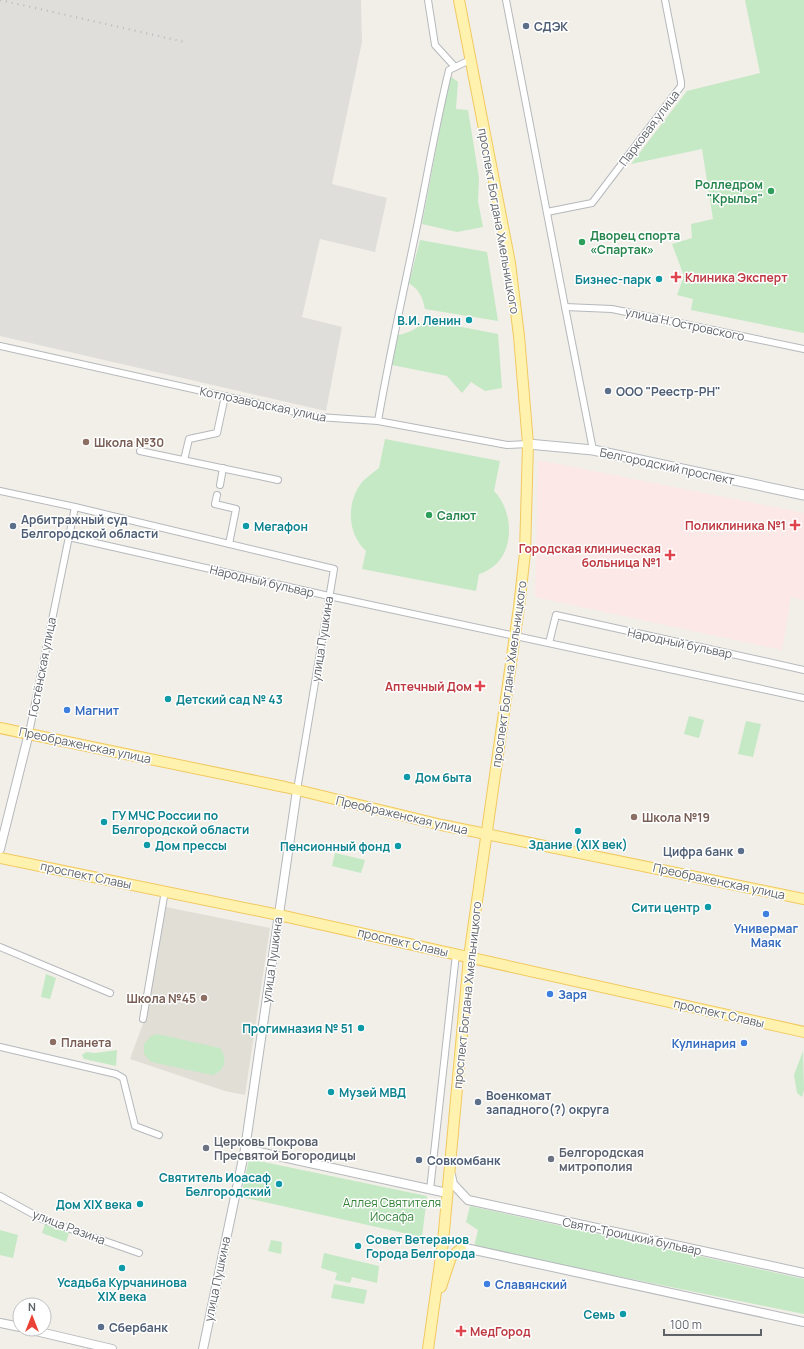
<svg xmlns="http://www.w3.org/2000/svg" width="804" height="1349" viewBox="0 0 804 1349" font-family="Manrope,sans-serif">
<style>
.industrial{fill:#e0deda}
.education{fill:#e1ded6}
.medical{fill:#fce8e6}
.green{fill:#c5e8c5}
.lines{fill:none;stroke-linecap:round;stroke-linejoin:round}
.minor-casing{stroke:#b5b8bc;stroke-width:8}
.tertiary-casing{stroke:#b5b8bc;stroke-width:10}
.secondary-casing{stroke:#b6babf;stroke-width:11}
.primary-casing{stroke:#f2c960;stroke-width:12}
.minor{stroke:#fff;stroke-width:6}
.tertiary{stroke:#fff;stroke-width:8}
.secondary{stroke:#fff;stroke-width:9}
.primary{stroke:#fff2af;stroke-width:10}
.rail{stroke:#b6b7b8;stroke-width:2;stroke-dasharray:1 5;stroke-linecap:butt}
.service-dot{fill:#5c6f8a;stroke:#fff;stroke-width:1.5}
.leisure-dot{fill:#2e9e5b;stroke:#fff;stroke-width:1.5}
.health-dot{fill:#e0444e;stroke:#fff;stroke-width:1.5}
.culture-dot{fill:#0f9aa8;stroke:#fff;stroke-width:1.5}
.education-dot{fill:#8d6e63;stroke:#fff;stroke-width:1.5}
.shop-dot{fill:#3f7fe0;stroke:#fff;stroke-width:1.5}
.worship-dot{fill:#6b7280;stroke:#fff;stroke-width:1.5}
.labels{text-anchor:middle;dominant-baseline:central;stroke-width:3;stroke-linejoin:round;paint-order:stroke}
.service-label{font-size:12px;font-weight:bold;fill:#4e5e75;stroke:#fff;text-anchor:start}
.street-label{font-size:12px;fill:#5f6368;stroke:#fff}
.leisure-label{font-size:12px;font-weight:bold;fill:#27864d;stroke:#fff;text-anchor:start}
.health-label{font-size:12px;font-weight:bold;fill:#be3a42;stroke:#fff;text-anchor:end}
.culture-label{font-size:12px;font-weight:bold;fill:#0d838f;stroke:#fff;text-anchor:end}
.education-label{font-size:12px;font-weight:bold;fill:#785e54;stroke:#fff;text-anchor:start}
.shop-label{font-size:12px;font-weight:bold;fill:#366cbe;stroke:#fff;text-anchor:start}
.worship-label{font-size:12px;font-weight:bold;fill:#5b616d;stroke:#fff;text-anchor:start}
.park-label{font-size:12px;fill:#348238;stroke:#fff}
</style>
<rect width="100%" height="100%" fill="#f1efe8"/>
<polygon class="industrial" points="0,0 361,0 362,42 332,184 387,198 375,252 320,239 302,317 342,327 326,411 0,336"/>
<polygon class="education" points="166,907 270,928 245,1095 225,1091 130,1059 145,1018 157,962"/>
<polygon class="medical" points="538,460 804,513 804,600 791,597 782,650 535,597"/>
<g class="green">
<polygon points="745,0 804,0 804,333 691,310 693,299 677,295 684,276 672,244 692,238 691,224 713,219 702,149 631,164 687,91 760,73"/>
<polygon points="450,76 458,82 456,109 468,110 479,178 478,201 483,227 457,232 422,224"/>
<path d="M420 240 487 252 498 321 425 309C422 296 420 291 409 283Z"/>
<path d="M425 320 498 334 502 388 485 391 471 382 462 393 447 376 392 365 398 335C409 333 417 329 425 320Z"/>
<path d="M385 439 500 461 494 491C514 511 516 555 488 570 485 572 482 573 479 574L476 591 362 569 366 551C347 533 346 503 362 482 367 477 373 473 379 468Z"/>
<polygon points="689,716 704,720 699,738 684,734"/>
<polygon points="746,721 761,724 753,757 738,754"/>
<polygon points="335,853 365,860 361,873 332,866"/>
<polygon points="46,974 56,978 50,999 41,997"/>
<path d="M157 1034 220 1048C228 1059 225 1071 212 1075L151 1062 144 1054V1044L151 1036Z"/>
<polygon points="117,1050 116,1066 84,1059 82,1055 86,1052 95,1053"/>
<polygon points="803,1051 804,1090 802,1097 797,1093 794,1075"/>
<polygon points="249,1159 427,1196 422,1237 241,1197"/>
<polygon points="470,1206 804,1279 804,1314 474,1247 478,1230 466,1222"/>
<polygon points="46,1221 70,1230 66,1242 42,1233"/>
<polygon points="0,1230 18,1235 13,1258 0,1255"/>
<polygon points="271,1240 282,1242 281,1254 268,1251"/>
<polygon points="324,1253 379,1266 377,1283 352,1277 350,1283 335,1280 337,1273 321,1268"/>
<polygon points="334,1284 367,1290 364,1304 331,1298"/>
</g>
<g class="lines">
<defs>
<g id="minor">
<polyline points="428,0 435,45 455,67"/>
<polyline points="506,0 566,312 593,450"/>
<polyline points="547,212 592,203 681,86 681,82 665,0"/>
<polyline points="565,307 612,309 804,349"/>
<polyline points="0,346 318,417 378,421 507,445 528,444"/>
<path d="M378 421C389 357 403 294 416 231 427 177 436 123 449 70L470 60"/>
<polyline points="140,451 278,480"/>
<polyline points="184,460 189,439 217,433 225,396"/>
<polyline points="220,485 223,468"/>
<polyline points="0,491 75,507 334,569 297,790"/>
<polyline points="217,495 215,504 236,509 229,544"/>
<polyline points="69,537 329,596 804,698"/>
<polyline points="549,643 556,615 804,670"/>
<polyline points="29,733 75,507"/>
<polyline points="0,947 110,993"/>
<polyline points="143,1019 165,891"/>
<polyline points="0,1047 116,1074 123,1078 135,1126 159,1135"/>
<polyline points="430,1190 456,954"/>
<polyline points="0,1196 42,1219 139,1253"/>
</g>
<g id="tertiary">
<polyline points="0,849 29,733"/>
<polyline points="245,1149 447,1193"/>
<polyline points="451,1175 453,1184 468,1200 804,1273"/>
<polyline points="461,1249 470,1249 804,1322"/>
<polyline points="0,1323 20,1327"/>
<polyline points="27,1329 112,1349"/>
<polyline points="203,1349 245,1149 297,790"/>
</g>
<polyline id="secondary" points="528,444 593,450 804,495"/>
<g id="primary">
<polyline points="0,728 285,787 442,825 804,899"/>
<polyline points="0,858 279,915 804,1032"/>
<polyline points="441,1287 451,1257 461,1249"/>
<polyline points="428,1349 443,1242 469,957 519,607 525,553 528,444 519,336 510,263 459,0"/>
</g>
</defs>
<use href="#minor" class="minor-casing"/>
<use href="#tertiary" class="tertiary-casing"/>
<use href="#secondary" class="secondary-casing"/>
<use href="#primary" class="primary-casing"/>
<use href="#minor" class="minor"/>
<use href="#tertiary" class="tertiary"/>
<use href="#secondary" class="secondary"/>
<use href="#primary" class="primary"/>
<polyline class="rail" points="0,0 185,42"/>
</g>
<g class="service-dot">
<circle cx="526" cy="26" r="4"/>
<circle cx="608" cy="391" r="4"/>
<circle cx="13" cy="526" r="4"/>
<circle cx="741" cy="851" r="4"/>
<circle cx="478" cy="1102" r="4"/>
<circle cx="419" cy="1160" r="4"/>
<circle cx="101" cy="1327" r="4"/>
</g>
<g class="leisure-dot">
<circle cx="771" cy="191" r="4"/>
<circle cx="582" cy="242" r="4"/>
<circle cx="429" cy="515" r="4"/>
</g>
<g class="health-dot">
<path d="M674 271h4v4h4v4h-4v4h-4v-4h-4v-4h4z"/>
<path d="M793 519h4v4h4v4h-4v4h-4v-4h-4v-4h4z"/>
<path d="M668 549h4v4h4v4h-4v4h-4v-4h-4v-4h4z"/>
<path d="M478 680h4v4h4v4h-4v4h-4v-4h-4v-4h4z"/>
<path d="M459 1325h4v4h4v4h-4v4h-4v-4h-4v-4h4z"/>
</g>
<g class="culture-dot">
<circle cx="659" cy="279" r="4"/>
<circle cx="469" cy="320" r="4"/>
<circle cx="246" cy="526" r="4"/>
<circle cx="168" cy="699" r="4"/>
<circle cx="407" cy="777" r="4"/>
<circle cx="104" cy="822" r="4"/>
<circle cx="578" cy="831" r="4"/>
<circle cx="147" cy="845" r="4"/>
<circle cx="398" cy="846" r="4"/>
<circle cx="708" cy="907" r="4"/>
<circle cx="361" cy="1028" r="4"/>
<circle cx="331" cy="1092" r="4"/>
<circle cx="279" cy="1184" r="4"/>
<circle cx="140" cy="1204" r="4"/>
<circle cx="358" cy="1246" r="4"/>
<circle cx="122" cy="1268" r="4"/>
<circle cx="623" cy="1314" r="4"/>
</g>
<g class="education-dot">
<circle cx="86" cy="442" r="4"/>
<circle cx="634" cy="817" r="4"/>
<circle cx="204" cy="998" r="4"/>
<circle cx="53" cy="1042" r="4"/>
</g>
<g class="shop-dot">
<circle cx="67" cy="710" r="4"/>
<circle cx="766" cy="914" r="4"/>
<circle cx="550" cy="994" r="4"/>
<circle cx="744" cy="1043" r="4"/>
<circle cx="487" cy="1284" r="4"/>
</g>
<g class="worship-dot">
<circle cx="206" cy="1148" r="4"/>
<circle cx="551" cy="1159" r="4"/>
</g>
<g class="labels">
<g class="service-label">
<text x="534" y="26">СДЭК</text>
<text x="616" y="391">ООО "Реестр-РН"</text>
<text x="21" y="519">Арбитражный суд<tspan x="21" dy="14">Белгородской области</tspan></text>
<text x="733" y="851" text-anchor="end">Цифра банк</text>
<text x="486" y="1095">Военкомат<tspan x="486" dy="14">западного(?) округа</tspan></text>
<text x="427" y="1160">Совкомбанк</text>
<text x="109" y="1327">Сбербанк</text>
</g>
<g class="street-label">
<text transform="translate(649 128) rotate(-53)">Парковая улица</text>
<text transform="translate(499 221) rotate(80)">проспект Богдана Хмельницкого</text>
<text transform="translate(685 324) rotate(12)">улица Н.Островского</text>
<text transform="translate(263 404) rotate(12)">Котлозаводская улица</text>
<text transform="translate(667 466) rotate(12)">Белгородский проспект</text>
<text transform="translate(262 581) rotate(13)">Народный бульвар</text>
<text transform="translate(322 639) rotate(-81)">улица Пушкина</text>
<text transform="translate(680 643) rotate(12)">Народный бульвар</text>
<text transform="translate(42 667) rotate(-79)">Гостёнская улица</text>
<text transform="translate(509 674) rotate(-82)">проспект Богдана Хмельницкого</text>
<text transform="translate(85 745) rotate(12)">Преображенская улица</text>
<text transform="translate(402 815) rotate(13)">Преображенская улица</text>
<text transform="translate(86 875) rotate(12)">проспект Славы</text>
<text transform="translate(719 881) rotate(12)">Преображенская улица</text>
<text transform="translate(403 942) rotate(13)">проспект Славы</text>
<text transform="translate(272 960) rotate(-82)">улица Пушкина</text>
<text transform="translate(467 995) rotate(-84)">проспект Богдана Хмельницкого</text>
<text transform="translate(719 1013) rotate(13)">проспект Славы</text>
<text transform="translate(69 1227) rotate(21)">улица Разина</text>
<text transform="translate(632 1236) rotate(12)">Свято-Троицкий бульвар</text>
<text transform="translate(217 1279) rotate(-78)">улица Пушкина</text>
</g>
<g class="leisure-label">
<text x="763" y="184" text-anchor="end">Ролледром<tspan x="763" dy="14">"Крылья"</tspan></text>
<text x="590" y="235">Дворец спорта<tspan x="590" dy="14">«Спартак»</tspan></text>
<text x="437" y="515">Салют</text>
</g>
<g class="health-label">
<text x="685" y="277" text-anchor="start">Клиника Эксперт</text>
<text x="786" y="525">Поликлиника №1</text>
<text x="661" y="548">Городская клиническая<tspan x="661" dy="14">больница №1</tspan></text>
<text x="472" y="686">Аптечный Дом</text>
<text x="470" y="1331" text-anchor="start">МедГород</text>
</g>
<g class="culture-label">
<text x="651" y="279">Бизнес-парк</text>
<text x="461" y="320">В.И. Ленин</text>
<text x="254" y="526" text-anchor="start">Мегафон</text>
<text x="176" y="699" text-anchor="start">Детский сад № 43</text>
<text x="415" y="777" text-anchor="start">Дом быта</text>
<text x="112" y="815" text-anchor="start">ГУ МЧС России по<tspan x="112" dy="14">Белгородской области</tspan></text>
<text x="578" y="844" text-anchor="middle">Здание (XIX век)</text>
<text x="155" y="845" text-anchor="start">Дом прессы</text>
<text x="390" y="846">Пенсионный фонд</text>
<text x="700" y="907">Сити центр</text>
<text x="353" y="1028">Прогимназия № 51</text>
<text x="339" y="1092" text-anchor="start">Музей МВД</text>
<text x="271" y="1177">Святитель Иоасаф<tspan x="271" dy="14">Белгородский</tspan></text>
<text x="132" y="1204">Дом XIX века</text>
<text x="366" y="1239" text-anchor="start">Совет Ветеранов<tspan x="366" dy="14">Города Белгорода</tspan></text>
<text x="122" y="1282" text-anchor="middle">Усадьба Курчанинова<tspan x="122" dy="14">XIX века</tspan></text>
<text x="615" y="1314">Семь</text>
</g>
<g class="education-label">
<text x="94" y="442">Школа №30</text>
<text x="642" y="817">Школа №19</text>
<text x="196" y="998" text-anchor="end">Школа №45</text>
<text x="61" y="1042">Планета</text>
</g>
<g class="shop-label">
<text x="75" y="710">Магнит</text>
<text x="766" y="928" text-anchor="middle">Универмаг<tspan x="766" dy="14">Маяк</tspan></text>
<text x="558" y="994">Заря</text>
<text x="736" y="1043" text-anchor="end">Кулинария</text>
<text x="495" y="1284">Славянский</text>
</g>
<g class="worship-label">
<text x="214" y="1141">Церковь Покрова<tspan x="214" dy="14">Пресвятой Богородицы</tspan></text>
<text x="559" y="1152">Белгородская<tspan x="559" dy="14">митрополия</tspan></text>
</g>
<g class="park-label">
<text x="392" y="1202">Аллея Святителя<tspan x="392" dy="14">Иосафа</tspan></text>
</g>
</g>
<g transform="translate(32 1317)"><circle r="19" fill="#ffffff" stroke="#bfc1c3"/>
<path d="M0-3L7 15L0 10L-7 15Z" fill="#ea4335"/>
<text y="-6" font-size="11" font-weight="bold" text-anchor="middle" fill="#5f6368">N</text>
</g>
<path d="M664 1329v6h97v-6" fill="none" stroke="#5f6368" stroke-width="2"/>
<text x="670" y="1329" font-size="12" fill="#5f6368" stroke="#ffffff" stroke-width="3" paint-order="stroke">100 m</text>
</svg>
